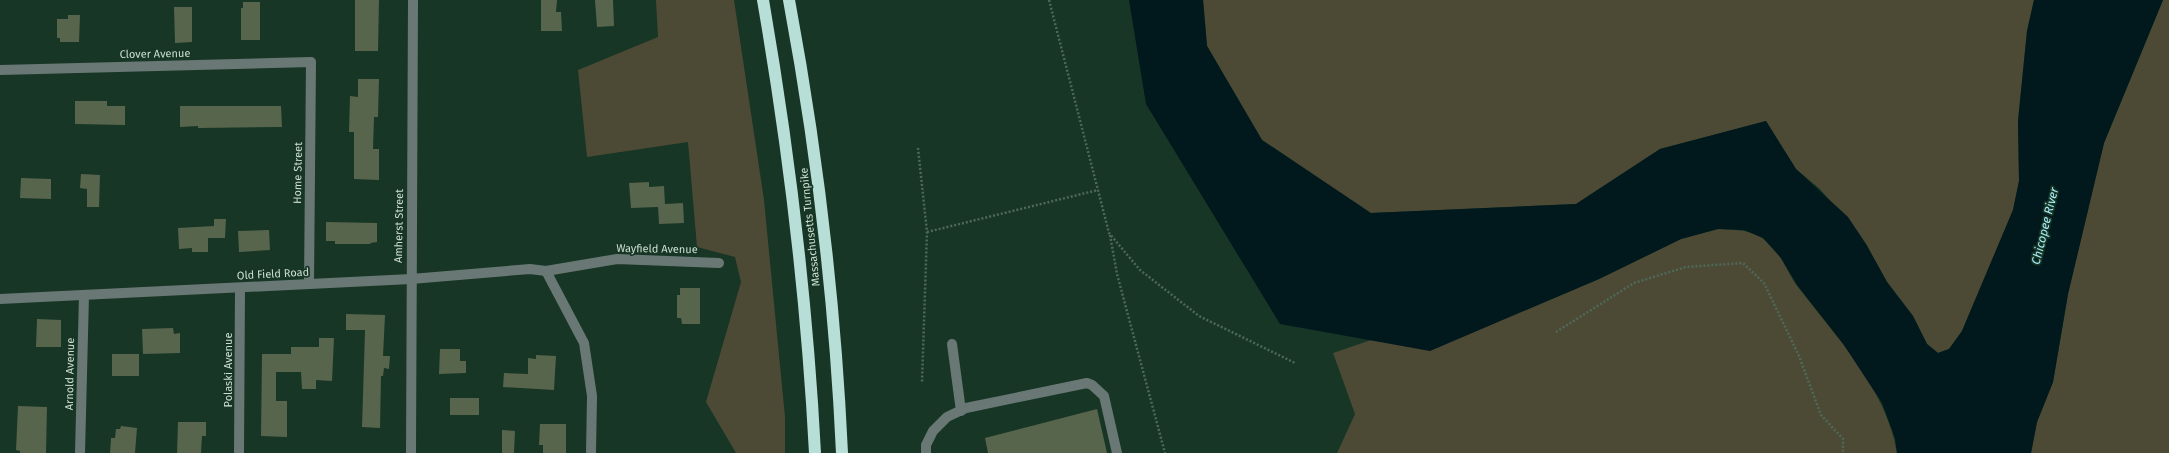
<svg xmlns="http://www.w3.org/2000/svg" width="2169" height="453" viewBox="0 0 2169 453" font-family="'Fira Sans',sans-serif">
<style>
.green{fill:#4c4a35}
.water{fill:#01181d}
.building{fill:#58654d}
.lines{fill:none;stroke-linecap:round;stroke-linejoin:round}
.path{stroke:#4e6959;stroke-width:2.5;stroke-dasharray:2 2;stroke-linecap:butt}
.minor{stroke:#697875;stroke-width:10}
.highway{stroke:#b8ded8;stroke-width:12}
.labels{text-anchor:middle;dominant-baseline:central;stroke-width:3.5;stroke-linejoin:round;paint-order:stroke}
.street-label{font-size:11px;fill:#cdded3;stroke:#173625}
.water-label{font-size:12px;font-style:italic;fill:#a9eefc;stroke:#173625}
</style>
<rect width="100%" height="100%" fill="#173625"/>
<g class="green">
<polygon points="656,0 734,0 764,200 785,417 785,453 736,453 706,402 741,282 735,257 697,247 688,142 587,157 578,70 658,37"/>
<polygon points="1203,0 2034,0 2027,31 2018,121 2019,181 2013,210 1962,331 1949,349 1938,353 1927,344 1913,316 1887,282 1866,244 1820,189 1796,169 1766,121 1660,149 1576,204 1370,213 1262,140 1207,46"/>
<polygon points="2163,0 2169,0 2169,453 2031,453 2037,422 2053,382 2068,294 2104,143"/>
<path d="M1718 229C1734 230 1749 229 1762 238 1780 249 1786 271 1798 287 1837 338 1886 388 1897 453H1337L1355 414 1333 353 1371 340 1430 350 1599 279 1681 239Z"/>
</g>
<polygon class="water" points="1129,0 1203,0 1207,46 1262,140 1371,213 1576,204 1660,149 1766,121 1796,169 1848,217 1866,244 1887,282 1913,316 1927,344 1938,353 1949,349 1962,331 2013,210 2019,181 2018,121 2027,31 2034,0 2163,0 2104,143 2068,294 2053,382 2037,422 2031,453 1897,453 1895,438 1882,403 1844,345 1797,285 1781,258 1763,238 1744,230 1718,229 1681,239 1599,279 1430,351 1280,324 1146,104"/>
<g class="building">
<polygon points="355,0 379,0 378,51 355,51"/>
<polygon points="541,0 557,0 556,12 561,12 562,31 541,31"/>
<polygon points="595,0 613,0 614,26 597,27"/>
<polygon points="243,2 260,2 260,40 241,40 241,8 243,8"/>
<polygon points="174,7 192,7 192,42 175,43"/>
<polygon points="68,15 80,15 79,42 60,42 60,38 57,38 57,19 68,19"/>
<polygon points="358,79 379,79 378,117 374,117 373,149 379,149 379,180 354,179 354,132 349,132 350,96 358,97"/>
<polygon points="75,101 107,101 107,106 125,106 125,125 75,124"/>
<polygon points="180,106 281,106 282,127 198,128 198,126 180,127"/>
<polygon points="81,174 100,175 99,207 87,207 87,189 80,188"/>
<polygon points="21,178 51,179 51,199 20,198"/>
<polygon points="649,182 649,187 664,186 665,204 683,203 684,223 659,224 658,207 631,208 629,183"/>
<polygon points="214,219 226,219 225,238 208,238 208,252 192,252 192,248 179,249 178,228 214,226"/>
<polygon points="326,222 377,223 377,242 370,243 371,244 335,244 335,241 326,241"/>
<polygon points="269,230 270,250 239,252 238,231"/>
<polygon points="680,288 700,288 700,324 682,324 681,318 677,318 677,295 680,295"/>
<polygon points="346,314 385,315 383,356 390,356 389,369 384,368 383,376 381,376 380,428 362,427 365,330 346,330"/>
<polygon points="37,319 61,320 61,347 36,347"/>
<polygon points="173,328 174,334 180,333 180,353 143,354 142,329"/>
<polygon points="319,338 334,338 332,381 316,380 316,389 302,389 301,372 276,372 276,401 287,401 287,437 261,436 262,354 291,354 291,347 319,347"/>
<polygon points="440,349 460,349 460,361 466,361 466,373 439,374"/>
<rect x="112" y="354" width="27" height="22"/>
<polygon points="536,355 556,356 554,390 503,387 504,373 528,374 528,358 536,359"/>
<rect x="450" y="398" width="29" height="17"/>
<polygon points="18,406 47,407 46,453 20,453 20,451 16,450"/>
<polygon points="1097,409 1107,453 988,453 985,438"/>
<polygon points="178,422 206,422 206,436 202,436 201,453 177,453"/>
<polygon points="540,424 566,424 566,453 543,453 543,445 539,445"/>
<polygon points="121,426 137,428 135,453 110,453 111,438 115,438 116,429 120,429"/>
<polygon points="502,430 515,431 514,453 502,453"/>
</g>
<g class="lines">
<g class="path">
<polyline points="1049,0 1109,233 1140,270 1199,316 1295,363"/>
<polyline points="918,148 927,232 922,382"/>
<polyline points="927,232 1098,190"/>
<polyline points="1110,235 1117,274 1165,453"/>
<polyline points="1556,332 1634,283 1686,267 1743,263 1764,283 1799,356 1821,415 1843,439 1843,453"/>
</g>
<g class="minor">
<polyline points="0,70 311,62 309,284"/>
<polyline points="546,271 584,343 592,396 591,453"/>
<polyline points="0,299 411,279 530,269 546,271 617,259 719,263"/>
<polyline points="952,344 961,411"/>
<polyline points="80,453 84,295"/>
<polyline points="239,453 240,288"/>
<polyline points="411,453 413,0"/>
<polyline points="926,453 926,445 933,431 947,417 966,408 1087,383 1092,385 1104,396 1117,453"/>
</g>
<g class="highway">
<path d="M763 0C789 150 807 301 815 453"/>
<path d="M789 0C817 150 835 301 842 453"/>
</g>
</g>
<g class="labels">
<g class="street-label">
<text transform="translate(155 54) rotate(-1)">Clover Avenue</text>
<text transform="translate(298 173) rotate(-89)">Home Street</text>
<text transform="translate(399 226) rotate(-89)">Amherst Street</text>
<text transform="translate(810 227) rotate(-96)">Massachusetts Turnpike</text>
<text transform="translate(657 249) rotate(1)">Wayfield Avenue</text>
<text transform="translate(273 274) rotate(-3)">Old Field Road</text>
<text transform="translate(228 370) rotate(-90)">Polaski Avenue</text>
<text transform="translate(70 374) rotate(-89)">Arnold Avenue</text>
</g>
<g class="water-label">
<text transform="translate(2045 226) rotate(-76)">Chicopee River</text>
</g>
</g>
</svg>
